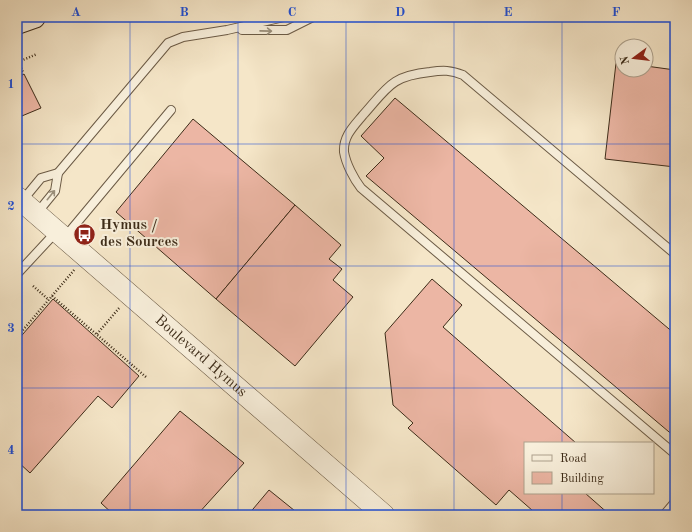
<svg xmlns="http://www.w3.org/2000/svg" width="692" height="532" viewBox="0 0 692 532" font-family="'Old Standard TT',serif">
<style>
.building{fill:#ecb6a4;stroke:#3d2c19}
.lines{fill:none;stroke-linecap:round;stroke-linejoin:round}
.service-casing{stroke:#6b5a45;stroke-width:10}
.tertiary-casing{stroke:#6b5a45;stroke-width:22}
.secondary-casing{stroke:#3d2c19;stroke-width:24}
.path{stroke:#3d2c19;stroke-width:2.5;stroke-dasharray:1 2;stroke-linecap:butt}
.service{stroke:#f8efdb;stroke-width:8}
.tertiary{stroke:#f8efdb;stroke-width:21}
.secondary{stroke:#f8efdb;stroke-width:22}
.oneway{stroke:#9a8e7a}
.grid{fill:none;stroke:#1d4ed8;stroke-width:1;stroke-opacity:0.55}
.labels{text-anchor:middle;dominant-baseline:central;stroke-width:4;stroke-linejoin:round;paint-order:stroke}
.poi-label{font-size:15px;font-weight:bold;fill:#3d2c19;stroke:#f8efdb;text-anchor:start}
.street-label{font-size:15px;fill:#3d2c19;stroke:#f8efdb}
.neatline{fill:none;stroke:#1d4ed8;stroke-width:1.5}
.grid-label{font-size:13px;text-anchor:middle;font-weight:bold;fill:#1d4ed8}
</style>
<rect width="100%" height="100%" fill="#f5e6c8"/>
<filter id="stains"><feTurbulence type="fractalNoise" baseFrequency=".005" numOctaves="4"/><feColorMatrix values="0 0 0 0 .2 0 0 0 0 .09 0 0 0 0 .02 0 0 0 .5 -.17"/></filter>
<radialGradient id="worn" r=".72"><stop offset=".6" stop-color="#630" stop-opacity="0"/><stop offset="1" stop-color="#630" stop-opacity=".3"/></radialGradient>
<g class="building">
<polygon points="616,63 622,63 622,70 646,70 646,66 675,70 675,167 605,159"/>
<polygon points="24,74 41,108 17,118 17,78"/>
<polygon points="395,98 675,334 675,437 366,176 384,158 361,136"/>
<polygon points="193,119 295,205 216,299 116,212"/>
<polygon points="295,205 341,245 329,259 342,269 333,280 353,297 295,366 216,299"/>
<polygon points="432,279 462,305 443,327 576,443 525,443 525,493 585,493 610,515 530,515 533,511 509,490 496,505 408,428 413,423 393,405 385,333"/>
<polygon points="53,299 139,376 112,408 98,396 30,473 17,461 17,341"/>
<polygon points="180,411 244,463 197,515 114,515 101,503"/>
<polygon points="269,490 300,515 248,515"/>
</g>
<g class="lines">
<defs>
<g id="service">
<polyline points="242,30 287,30 313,17"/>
<polyline points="22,201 41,178 58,173"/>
<polyline points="37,213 55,191 58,173 168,43 183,37 227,30 284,17"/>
<polyline points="65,237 171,110"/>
<path d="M675 254 463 75C451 70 443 70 430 72 391 76 388 87 363 115 354 126 343 136 344 152 346 164 354 179 361 188L675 454"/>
<polyline points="17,274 56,232"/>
<polyline points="664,515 675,502"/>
</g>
<g id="tertiary">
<path id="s1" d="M17 197 384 515"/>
</g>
<polyline id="secondary" points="17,23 34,17"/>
</defs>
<use href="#service" class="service-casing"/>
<use href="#tertiary" class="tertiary-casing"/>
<use href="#secondary" class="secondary-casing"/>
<g class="path">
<polyline points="17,60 23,72"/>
<polyline points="18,62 37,54"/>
<polyline points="17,148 19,149"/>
<polyline points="33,286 49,300"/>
<polyline points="52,296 146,377"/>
<polyline points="97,334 120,307"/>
<polyline points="17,337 75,269"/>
</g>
<use href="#service" class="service"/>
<use href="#tertiary" class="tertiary"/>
<use href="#secondary" class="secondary"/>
</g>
<defs><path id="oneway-shaft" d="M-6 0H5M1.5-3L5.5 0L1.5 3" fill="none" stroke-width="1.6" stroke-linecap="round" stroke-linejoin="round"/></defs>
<g class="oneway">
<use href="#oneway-shaft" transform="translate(266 31) rotate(1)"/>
<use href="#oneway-shaft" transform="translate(51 195) rotate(-51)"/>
</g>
<path class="grid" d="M130 17V515M238 17V515M346 17V515M454 17V515M562 17V443M17 144H675M17 266H675M17 388H675M562 493V515"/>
<defs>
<symbol id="bus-disc" viewBox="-11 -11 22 22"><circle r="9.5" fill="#8f2418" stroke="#f8efdb"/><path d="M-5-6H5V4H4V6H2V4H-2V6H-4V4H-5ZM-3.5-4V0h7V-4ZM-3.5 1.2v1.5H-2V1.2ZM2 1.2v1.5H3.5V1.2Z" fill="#fff"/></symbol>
</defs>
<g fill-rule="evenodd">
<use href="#bus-disc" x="72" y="222" width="25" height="25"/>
</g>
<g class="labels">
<g class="poi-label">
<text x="100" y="225">Hymus /<tspan x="100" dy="17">des Sources</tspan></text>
</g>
<g class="street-label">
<text stroke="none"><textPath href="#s1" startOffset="243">Boulevard Hymus</textPath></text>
</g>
</g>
<rect width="692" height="532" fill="none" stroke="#f5e6c8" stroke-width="44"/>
<rect x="524" y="442" width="130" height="52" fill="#f8efdb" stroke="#ada18d"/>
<rect x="532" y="455" width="20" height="6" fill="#f8efdb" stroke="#ada18d"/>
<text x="560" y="462" font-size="12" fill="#3d2c19">Road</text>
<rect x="532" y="472" width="20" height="12" fill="#ecb6a4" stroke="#ada18d"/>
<text x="560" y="482" font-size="12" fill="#3d2c19">Building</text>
<g transform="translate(634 58) rotate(255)"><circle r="19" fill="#f8efdb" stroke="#ada18d"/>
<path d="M0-3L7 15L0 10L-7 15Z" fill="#8f2418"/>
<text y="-6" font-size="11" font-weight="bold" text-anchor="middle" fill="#3d2c19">N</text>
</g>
<rect x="22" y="22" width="648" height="488" class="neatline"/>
<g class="grid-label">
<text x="76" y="16">A</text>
<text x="184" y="16">B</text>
<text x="292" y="16">C</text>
<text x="400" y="16">D</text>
<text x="508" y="16">E</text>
<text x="616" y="16">F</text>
<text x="11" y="88">1</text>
<text x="11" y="210">2</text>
<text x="11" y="332">3</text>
<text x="11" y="454">4</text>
</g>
<rect width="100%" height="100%" filter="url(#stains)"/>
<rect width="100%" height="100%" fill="url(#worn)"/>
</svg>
